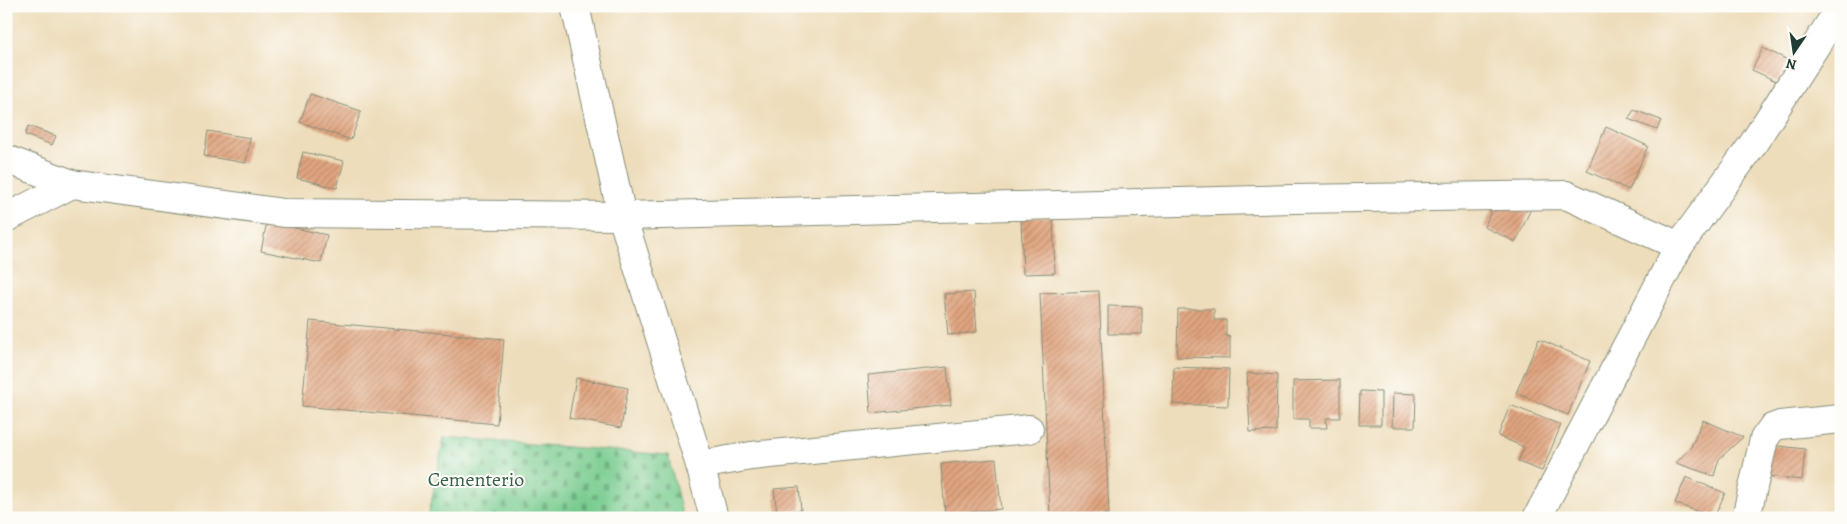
<svg xmlns="http://www.w3.org/2000/svg" width="1847" height="524" viewBox="0 0 1847 524" font-family="Alegreya,serif">
<style>
.cemetery{fill:url(#cemetery-stones);stroke:#4c8462}
.building{fill:url(#building-hatch)}
.lines{fill:none;stroke-linecap:round;stroke-linejoin:round}
.minor-casing{stroke:#868d78;stroke-width:30}
.major-casing{stroke:#868d78;stroke-width:30}
.minor{stroke:#fff;stroke-width:28}
.major{stroke:#fff;stroke-width:28}
.labels{text-anchor:middle;dominant-baseline:central;stroke-width:4;stroke-linejoin:round;paint-order:stroke}
.park-label{font-size:20px;fill:#35614b;stroke:#fdfcf7}
</style>
<defs>
<pattern id="cemetery-stones" width="16" height="16" patternUnits="userSpaceOnUse" patternTransform="scale(1.25)"><rect width="16" height="16" fill="#78cc8f"/><path d="M2 7V4a2 2 0 0 1 4 0v3zM10 15v-3a2 2 0 0 1 4 0v3z" fill="#62a776"/></pattern>
<pattern id="building-hatch" width="6" height="6" patternUnits="userSpaceOnUse" patternTransform="scale(1.25)"><rect width="6" height="6" fill="#e1a580"/><path d="M-1 1l2-2M0 6l6-6M5 7l2-2" fill="none" stroke="#b6886a"/></pattern>
</defs>
<rect width="100%" height="100%" fill="#fdfcf7"/>
<filter id="ink" filterUnits="userSpaceOnUse"><feTurbulence type="fractalNoise" baseFrequency=".02" numOctaves="2"/><feDisplacementMap in="SourceGraphic" scale="10" xChannelSelector="R" yChannelSelector="G"/><feConvolveMatrix kernelMatrix="1 2 1 2 8 2 1 2 1" color-interpolation-filters="sRGB"/></filter>
<filter id="wash" filterUnits="userSpaceOnUse"><feTurbulence type="fractalNoise" baseFrequency=".0096" numOctaves="4" result="noise"/><feDisplacementMap in="SourceGraphic" scale="20" xChannelSelector="R" yChannelSelector="G"/><feGaussianBlur stdDeviation="1.12" result="paint"/><feColorMatrix in="noise" values="0 0 0 0 0 0 0 0 0 0 0 0 0 0 0 0 0 1.4 0 .05"/><feComposite in="paint" operator="in"/></filter>
<g filter="url(#wash)">
<rect width="100%" height="100%" fill="#edb"/>
<polygon class="cemetery" points="444,437 668,455 683,518 428,518"/>
<g id="blocks">
<g class="building">
<polygon points="1763,48 1788,60 1778,82 1752,70"/>
<polygon points="310,94 361,111 351,140 300,122"/>
<polygon points="1634,110 1661,120 1657,130 1628,119"/>
<polygon points="28,126 56,136 52,145 25,135"/>
<polygon points="1606,127 1648,146 1629,190 1587,171"/>
<polygon points="208,131 250,138 246,163 204,156"/>
<polygon points="303,152 344,161 337,188 297,178"/>
<polygon points="1501,190 1533,204 1516,242 1484,227"/>
<polygon points="1053,217 1055,273 1023,274 1021,218"/>
<polygon points="267,222 327,235 321,263 261,251"/>
<polygon points="1099,291 1109,514 1050,517 1040,293"/>
<polygon points="974,292 977,332 948,335 944,294"/>
<polygon points="1108,306 1142,307 1142,334 1108,334"/>
<polygon points="1178,309 1214,309 1214,320 1226,320 1226,336 1230,337 1230,358 1177,357"/>
<polygon points="310,321 504,339 497,424 302,406"/>
<polygon points="1539,339 1590,361 1568,415 1516,393"/>
<polygon points="1840,356 1841,356 1841,390 1835,389"/>
<polygon points="947,367 951,405 871,413 868,375"/>
<polygon points="1174,367 1229,369 1228,406 1173,404"/>
<polygon points="1247,373 1277,375 1276,431 1250,432"/>
<polygon points="576,378 628,388 621,428 569,418"/>
<polygon points="1340,380 1340,418 1326,418 1327,428 1309,428 1309,419 1293,419 1293,381"/>
<polygon points="1360,391 1381,392 1381,425 1359,425"/>
<polygon points="1393,393 1416,394 1415,427 1392,427"/>
<polygon points="1510,405 1561,425 1542,471 1518,462 1524,447 1498,436"/>
<polygon points="1703,420 1743,437 1719,459 1714,476 1676,463 1691,447"/>
<polygon points="1770,445 1805,449 1802,480 1767,476"/>
<polygon points="996,459 1001,509 945,514 941,464"/>
<polygon points="1686,477 1725,493 1714,518 1675,503"/>
<polygon points="799,487 801,510 777,513 774,489"/>
</g>
</g>
</g>
<g filter="url(#ink)">
<use href="#blocks" fill-opacity="0" stroke="#868d78" stroke-width="1"/>
<g class="lines">
<defs>
<g id="minor">
<polyline points="6,159 72,184 284,213 622,216 1294,199 1566,195 1679,246 1751,147 1841,6"/>
<polyline points="6,218 72,184"/>
<polyline points="700,465 751,456 1029,429"/>
<polyline points="1537,518 1679,246"/>
<polyline points="1746,518 1764,439 1772,428 1780,425 1841,419"/>
</g>
<polyline id="major" points="575,6 622,216 700,465 714,518"/>
</defs>
<use href="#minor" class="minor-casing"/>
<use href="#major" class="major-casing"/>
<use href="#minor" class="minor"/>
<use href="#major" class="major"/>
</g>
</g>
<g class="labels">
<g class="park-label">
<text x="476" y="479">Cementerio</text>
</g>
</g>
<rect width="1847" height="524" fill="none" stroke="#fdfcf7" stroke-width="25"/>
<g transform="translate(1794 52) rotate(193)" stroke="#fdfcf7" stroke-width="4" paint-order="stroke">
<path d="M0-4L9 19L0 12L-9 19Z" fill="#1f3d34"/>
<text y="-8" font-size="14" font-weight="bold" text-anchor="middle" fill="#1f3d34">N</text>
</g>
</svg>
